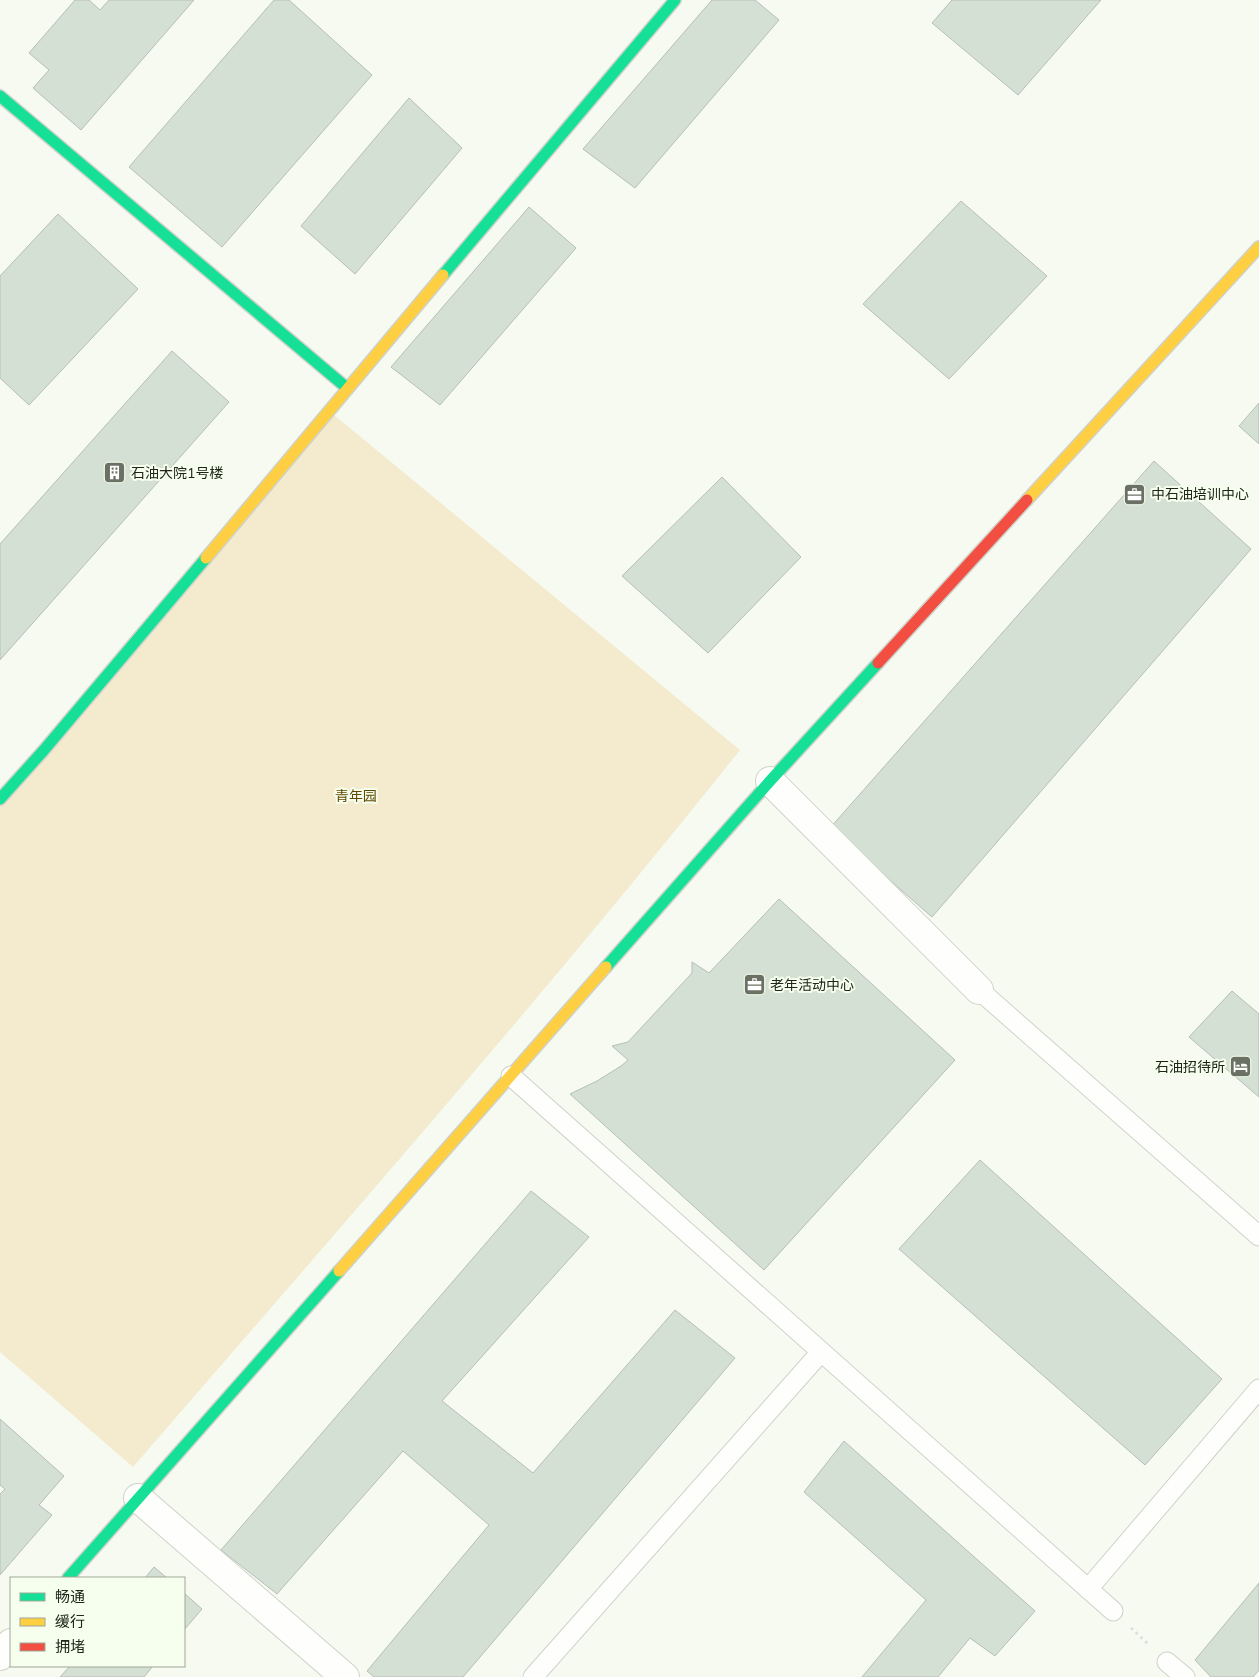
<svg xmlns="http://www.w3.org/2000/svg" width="1259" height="1677" viewBox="0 0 1259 1677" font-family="Mulish,'Noto Sans SC',sans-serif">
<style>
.green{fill:#f4eacd}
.building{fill:#d4e0d3;stroke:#b7beb5}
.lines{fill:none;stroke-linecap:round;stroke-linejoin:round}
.lane-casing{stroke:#ced2c9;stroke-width:21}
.street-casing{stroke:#ced2c9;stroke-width:30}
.fast-casing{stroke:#ced2c9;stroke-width:14}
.slow-casing{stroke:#ced2c9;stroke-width:14}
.jam-casing{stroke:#ced2c9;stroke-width:14}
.path{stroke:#dcdedb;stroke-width:3;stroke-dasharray:2.5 4;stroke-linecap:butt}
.lane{stroke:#fefefd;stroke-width:19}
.street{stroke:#fefefd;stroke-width:28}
.fast{stroke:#16e098;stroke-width:11}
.slow{stroke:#ffcf43;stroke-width:11}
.jam{stroke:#f24e42;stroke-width:11}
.labels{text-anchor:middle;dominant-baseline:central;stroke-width:4;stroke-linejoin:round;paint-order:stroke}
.poi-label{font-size:14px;fill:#20251a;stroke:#f6feed;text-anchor:start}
.park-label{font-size:14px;fill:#604801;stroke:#f6feed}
</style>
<rect width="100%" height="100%" fill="#f6faf1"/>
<path class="green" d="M328 410 740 750C545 995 338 1230 133 1467L0 1352V799Z"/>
<g class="building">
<polygon points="75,0 89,0 100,10 109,0 194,0 81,130 33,88 49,70 29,53"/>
<polygon points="274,0 289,0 372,75 222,247 129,167"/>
<polygon points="712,0 755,0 779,20 635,188 583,149"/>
<polygon points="952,0 1101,0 1018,95 932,23"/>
<polygon points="409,98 462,148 355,274 301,226"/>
<polygon points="961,201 1047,276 949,379 863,304"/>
<polygon points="529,207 576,248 440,405 391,367"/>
<polygon points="58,214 138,289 29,405 0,378 0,276"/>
<polygon points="172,351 229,402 0,660 0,544"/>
<polygon points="1259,403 1259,444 1239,426"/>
<polygon points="1154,461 1251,549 932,917 830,828"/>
<polygon points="722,477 801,557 708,653 622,576"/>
<polygon points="779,899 955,1060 764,1270 570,1094 597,1081 621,1066 628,1060 612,1046 628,1042 692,973 692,962 709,973"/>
<polygon points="1232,991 1259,1014 1259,1097 1189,1037"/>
<polygon points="980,1160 1222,1379 1145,1465 899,1249"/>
<polygon points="531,1191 589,1237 442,1401 533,1473 675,1310 735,1358 463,1677 374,1677 367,1671 489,1525 403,1451 277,1594 221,1550"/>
<polygon points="0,1419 64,1476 39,1505 52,1515 0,1575 0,1494 5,1489 0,1485"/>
<polygon points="844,1441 1035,1611 995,1656 970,1638 938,1677 862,1677 926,1600 804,1492"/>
<polygon points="154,1567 167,1578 145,1578"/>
<polygon points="1259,1583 1259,1670 1253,1677 1211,1677 1195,1660"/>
<polygon points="184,1593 202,1609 184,1630"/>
<polygon points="70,1666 153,1666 144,1677 60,1677"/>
</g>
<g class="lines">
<defs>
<g id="lane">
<polyline points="979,990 1259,1236"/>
<polyline points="511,1076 1113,1611"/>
<polyline points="1088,1589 1259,1389"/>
<polyline points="1167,1662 1185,1677"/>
<polyline points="533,1677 821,1352"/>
</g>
<g id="street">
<polyline points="770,781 979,990"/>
<polyline points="138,1498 345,1677"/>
<polyline points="0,1656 11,1643"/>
</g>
<g id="fast">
<polyline points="0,96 347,388"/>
<polyline points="443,275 675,0"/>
<polyline points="0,799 44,750 206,558"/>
<polyline points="606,967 770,781 878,663"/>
<polyline points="68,1578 339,1271"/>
</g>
<g id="slow">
<polyline points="1027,500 1259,247"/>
<polyline points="206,558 443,275"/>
<polyline points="339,1271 606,967"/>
</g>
<polyline id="jam" points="878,663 1027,500"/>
</defs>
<use href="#lane" class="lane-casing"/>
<use href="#street" class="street-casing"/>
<use href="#fast" class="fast-casing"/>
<use href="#slow" class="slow-casing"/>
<use href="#jam" class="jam-casing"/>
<polyline class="path" points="1131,1628 1148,1644"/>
<use href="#lane" class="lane"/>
<use href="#street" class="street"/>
<use href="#fast" class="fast"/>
<use href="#slow" class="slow"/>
<use href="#jam" class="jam"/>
</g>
<defs>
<symbol id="building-square" viewBox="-11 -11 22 22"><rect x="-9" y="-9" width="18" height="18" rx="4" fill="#6b7065" stroke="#f6feed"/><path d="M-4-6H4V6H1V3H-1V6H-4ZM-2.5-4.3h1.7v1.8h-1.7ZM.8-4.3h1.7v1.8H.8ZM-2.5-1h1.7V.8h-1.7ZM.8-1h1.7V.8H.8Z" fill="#fff"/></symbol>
<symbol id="office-square" viewBox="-11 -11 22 22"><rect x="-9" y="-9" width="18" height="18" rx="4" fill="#6b7065" stroke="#f6feed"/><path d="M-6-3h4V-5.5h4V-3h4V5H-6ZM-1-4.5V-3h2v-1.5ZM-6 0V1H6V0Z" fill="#fff"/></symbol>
<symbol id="hotel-square" viewBox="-11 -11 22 22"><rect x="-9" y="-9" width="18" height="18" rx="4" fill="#6b7065" stroke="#f6feed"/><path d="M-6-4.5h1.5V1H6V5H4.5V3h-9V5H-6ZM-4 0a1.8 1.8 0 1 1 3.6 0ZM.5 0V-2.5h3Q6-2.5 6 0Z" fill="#fff"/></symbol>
</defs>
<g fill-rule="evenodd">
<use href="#building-square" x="102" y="460" width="25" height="25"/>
<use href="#office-square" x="1122" y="482" width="25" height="25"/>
<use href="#office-square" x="742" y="972" width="25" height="25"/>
<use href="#hotel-square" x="1228" y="1054" width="25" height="25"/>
</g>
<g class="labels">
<g class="poi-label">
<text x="131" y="473">石油大院1号楼</text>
<text x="1151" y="494">中石油培训中心</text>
<text x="770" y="985">老年活动中心</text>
<text x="1225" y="1067" text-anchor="end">石油招待所</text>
</g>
<g class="park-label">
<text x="356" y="796">青年园</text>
</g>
</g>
<rect x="10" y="1577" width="175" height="90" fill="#f6feed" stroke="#a0a799"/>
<rect x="20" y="1593" width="25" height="8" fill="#16e098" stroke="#a0a799"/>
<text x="55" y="1602" font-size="15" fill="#20251a">畅通</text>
<rect x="20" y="1618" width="25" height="8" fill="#ffcf43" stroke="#a0a799"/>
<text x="55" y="1627" font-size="15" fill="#20251a">缓行</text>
<rect x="20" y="1643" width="25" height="8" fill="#f24e42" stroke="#a0a799"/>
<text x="55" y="1652" font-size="15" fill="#20251a">拥堵</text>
</svg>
